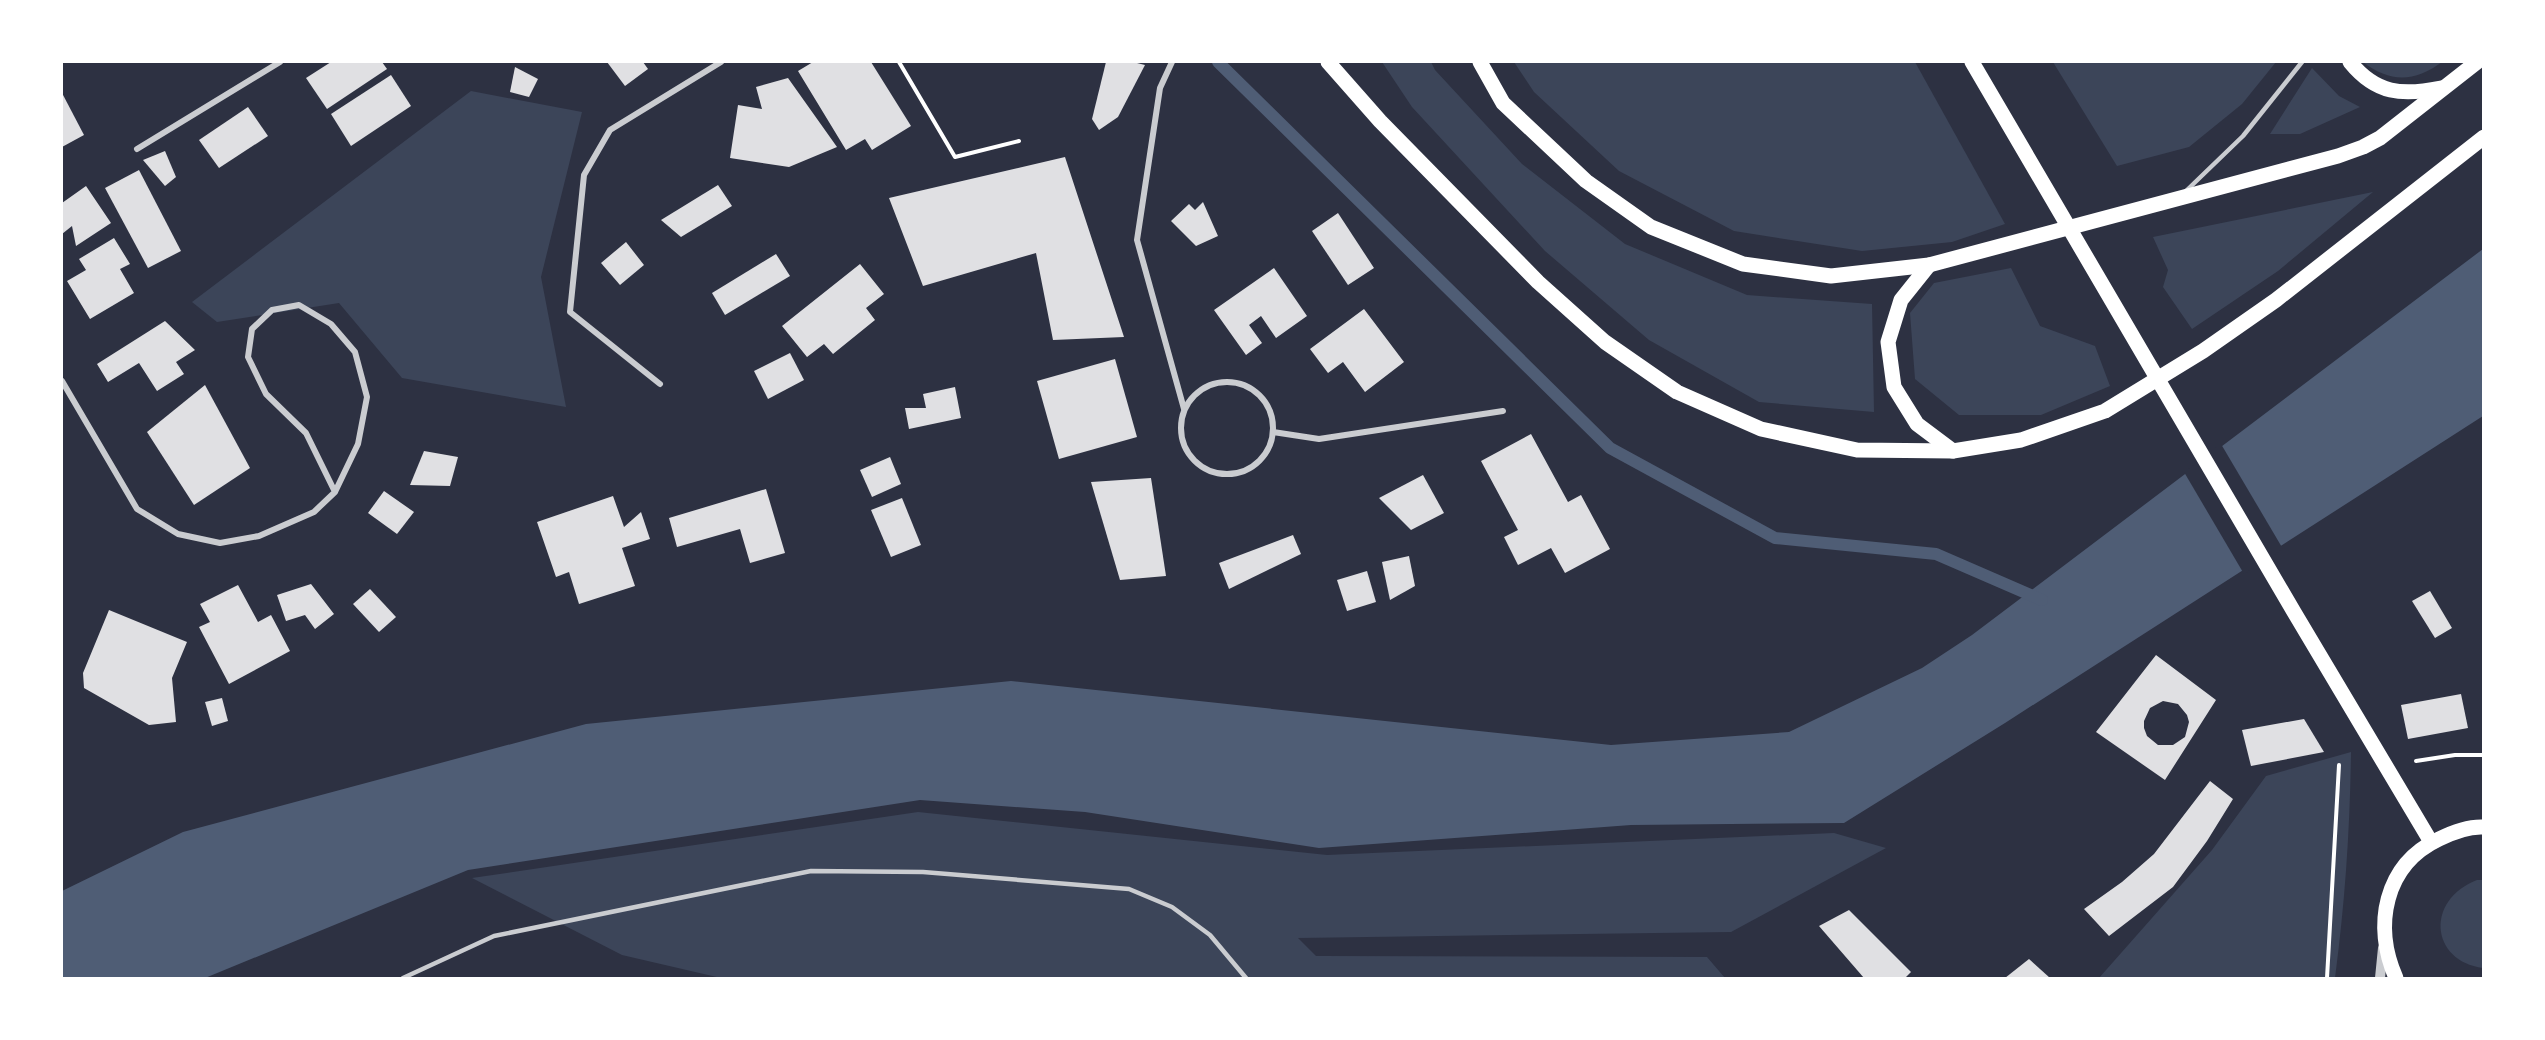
<svg xmlns="http://www.w3.org/2000/svg" width="2545" height="1040" viewBox="0 0 2545 1040" font-family="'Space Grotesk',sans-serif">
<style>
.green{fill:#3c4559}
.water{fill:#4f5d75}
.pier{fill:#2d3142}
.lines{fill:none;stroke-linecap:round;stroke-linejoin:round}
.stream{stroke:#4f5d75;stroke-width:12}
.building{fill:#e0e0e3;fill-rule:evenodd}
.path{stroke:#fff;stroke-width:4}
.service{stroke:#caccd0;stroke-width:4.5}
.minor{stroke:#caccd0;stroke-width:6}
.tertiary{stroke:#caccd0;stroke-width:10}
.primary{stroke:#fff;stroke-width:15}
</style>
<rect width="100%" height="100%" fill="#2d3142"/>
<g class="green">
<polygon points="1382,62 1431,62 1435,70 1522,164 1625,244 1747,295 1872,304 1874,412 1759,402 1649,340 1545,251 1412,107"/>
<polygon points="1514,62 1915,62 2005,224 1952,242 1862,251 1734,231 1619,171 1534,92"/>
<polygon points="2053,62 2276,62 2242,104 2189,147 2117,166"/>
<path d="M2363 62H2442C2415 82 2390 83 2363 62Z"/>
<polygon points="2312,68 2339,96 2360,107 2300,134 2270,134"/>
<polygon points="471,91 582,112 541,277 566,407 402,378 339,303 217,322 192,302"/>
<polygon points="2373,192 2278,271 2192,329 2163,287 2168,270 2153,237"/>
<polygon points="2011,268 2040,326 2095,346 2110,386 2041,415 1959,415 1915,379 1910,313 1934,283"/>
<path d="M2351 752C2350 829 2345 903 2335 978H2099L2212 850 2266 776Z"/>
<polygon points="918,812 1327,855 1834,833 1886,848 1731,932 1298,938 1316,956 1707,957 1725,978 721,978 622,955 472,878"/>
<path d="M2477 880H2483V968C2430 961 2425 900 2477 880Z"/>
</g>
<polygon class="water" points="2483,249 2483,416 2005,723 1844,823 1631,825 1319,848 1085,812 920,800 468,870 205,978 62,978 62,891 183,832 586,724 1011,681 1611,745 1789,732 1922,668 1972,635"/>
<polygon class="pier" points="2221,444 2283,549 2244,574 2184,472"/>
<g class="lines">
<polyline class="stream" points="1218,62 1610,448 1775,538 1936,554 2042,600"/>
</g>
<g class="building">
<polygon points="331,62 382,62 387,69 327,109 306,78"/>
<polygon points="607,62 643,62 648,69 625,86"/>
<polygon points="813,62 871,62 911,126 872,150 865,139 846,150 798,71"/>
<polygon points="1106,62 1133,62 1145,65 1118,117 1099,130 1092,119"/>
<polygon points="515,67 538,79 529,97 510,92"/>
<polygon points="391,75 411,106 351,146 331,114"/>
<polygon points="788,78 837,147 789,167 730,158 738,105 762,109 756,87"/>
<polygon points="62,93 84,135 62,147"/>
<polygon points="248,107 268,136 219,168 199,140"/>
<polygon points="165,151 176,177 165,186 143,160"/>
<polygon points="1065,157 1124,337 1053,340 1036,253 923,286 889,198"/>
<polygon points="139,170 181,251 148,268 105,188"/>
<polygon points="718,185 732,206 681,237 661,220"/>
<polygon points="86,186 111,223 76,246 72,226 62,234 62,203"/>
<polygon points="1203,202 1218,236 1196,246 1171,221 1189,204 1195,210"/>
<polygon points="1338,213 1374,268 1348,285 1312,231"/>
<polygon points="114,238 130,264 120,269 134,293 90,319 67,281 86,270 79,259"/>
<polygon points="626,242 644,265 620,285 601,263"/>
<polygon points="776,254 790,276 725,315 712,293"/>
<polygon points="860,264 884,294 866,308 875,320 833,354 824,344 807,357 782,326"/>
<polygon points="1274,268 1307,316 1276,338 1261,316 1249,325 1262,343 1246,355 1214,310"/>
<polygon points="1364,309 1404,362 1365,392 1343,362 1328,373 1310,349"/>
<polygon points="165,321 195,350 176,362 184,374 157,391 139,363 108,382 97,364"/>
<polygon points="790,353 804,380 768,399 754,371"/>
<polygon points="1115,359 1137,437 1059,459 1037,381"/>
<polygon points="205,385 250,468 194,505 147,432"/>
<polygon points="955,387 961,418 909,429 905,408 926,408 923,394"/>
<polygon points="1531,434 1568,502 1581,495 1610,549 1565,573 1551,548 1518,565 1504,537 1518,530 1481,461"/>
<polygon points="424,451 458,457 450,486 410,485"/>
<polygon points="890,457 901,484 872,497 860,470"/>
<polygon points="1423,475 1444,513 1411,530 1379,498"/>
<polygon points="1151,478 1166,576 1120,580 1091,482"/>
<polygon points="766,489 785,553 750,563 740,529 677,547 669,518"/>
<polygon points="384,491 414,512 397,534 368,513"/>
<polygon points="613,496 624,527 641,512 650,539 622,548 635,586 579,604 569,572 556,577 537,522"/>
<polygon points="902,498 921,545 891,557 871,510"/>
<polygon points="1293,535 1301,554 1229,589 1219,563"/>
<polygon points="1409,556 1415,586 1390,600 1382,562"/>
<polygon points="1367,571 1376,602 1347,611 1337,580"/>
<polygon points="311,584 334,614 315,629 305,615 286,621 277,595"/>
<polygon points="238,585 258,622 271,615 290,651 229,684 199,627 210,622 200,604"/>
<polygon points="370,589 396,617 379,632 353,604"/>
<polygon points="2430,591 2452,628 2435,638 2412,601"/>
<polygon points="109,610 187,642 172,678 176,722 149,725 84,688 83,673"/>
<path d="M2156 655 2216 700 2165 780 2096 732ZM2163 701 2178 704 2187 715 2189 722 2185 737 2173 745H2158L2147 736 2144 728V721L2150 708Z"/>
<polygon points="2461,694 2468,728 2408,739 2401,705"/>
<polygon points="222,698 228,721 212,726 205,702"/>
<polygon points="2304,719 2324,752 2251,766 2242,730"/>
<polygon points="2210,781 2233,799 2207,841 2173,887 2109,936 2084,909 2122,882 2154,854"/>
<polygon points="1849,910 1911,972 1905,978 1864,978 1819,926"/>
<polygon points="2029,959 2050,978 2005,978"/>
</g>
<g class="lines">
<g class="path">
<polyline points="899,62 955,157 1019,141"/>
<polyline points="2416,761 2455,755 2484,755"/>
<polyline points="2327,978 2339,765"/>
</g>
<g class="service">
<polyline points="2186,191 2243,136 2302,62"/>
<polyline points="403,978 494,936 811,871 923,872 1129,889 1172,907 1210,935 1246,978"/>
</g>
<g class="minor">
<polyline points="1172,62 1160,88 1137,240 1184,409"/>
<polyline points="137,149 280,62"/>
<polyline points="62,381 137,509 178,534 220,543 259,536 314,512 335,492 358,444 367,397 355,352 331,324 299,305 272,310 252,329 248,357 266,394 306,433 335,492"/>
<circle cx="1227" cy="428" r="46"/>
<polyline points="660,384 570,312 584,175 610,130 721,62"/>
<polyline points="1273,432 1319,439 1503,411"/>
</g>
<polyline class="tertiary" points="2380,978 2383,948"/>
<g class="primary">
<polyline points="1328,62 1380,121 1538,282 1605,342 1677,392 1761,429 1857,450 1953,451 2021,440 2105,411 2203,351 2276,300 2484,137"/>
<polyline points="1480,62 1503,103 1586,181 1651,227 1743,264 1831,276 1929,265 2338,156 2363,147 2380,138 2477,62"/>
<polyline points="1972,62 2294,612 2431,842"/>
<path d="M2350 62C2376 94 2402 96 2441 88"/>
<polyline points="1929,265 1901,300 1888,342 1894,387 1917,424 1953,451"/>
<path d="M2396 978C2373 926 2384 865 2439 839 2453 832 2468 826 2484 827"/>
</g>
</g>
<rect width="2545" height="1040" fill="none" stroke="#ffffff" stroke-width="126"/>
</svg>
